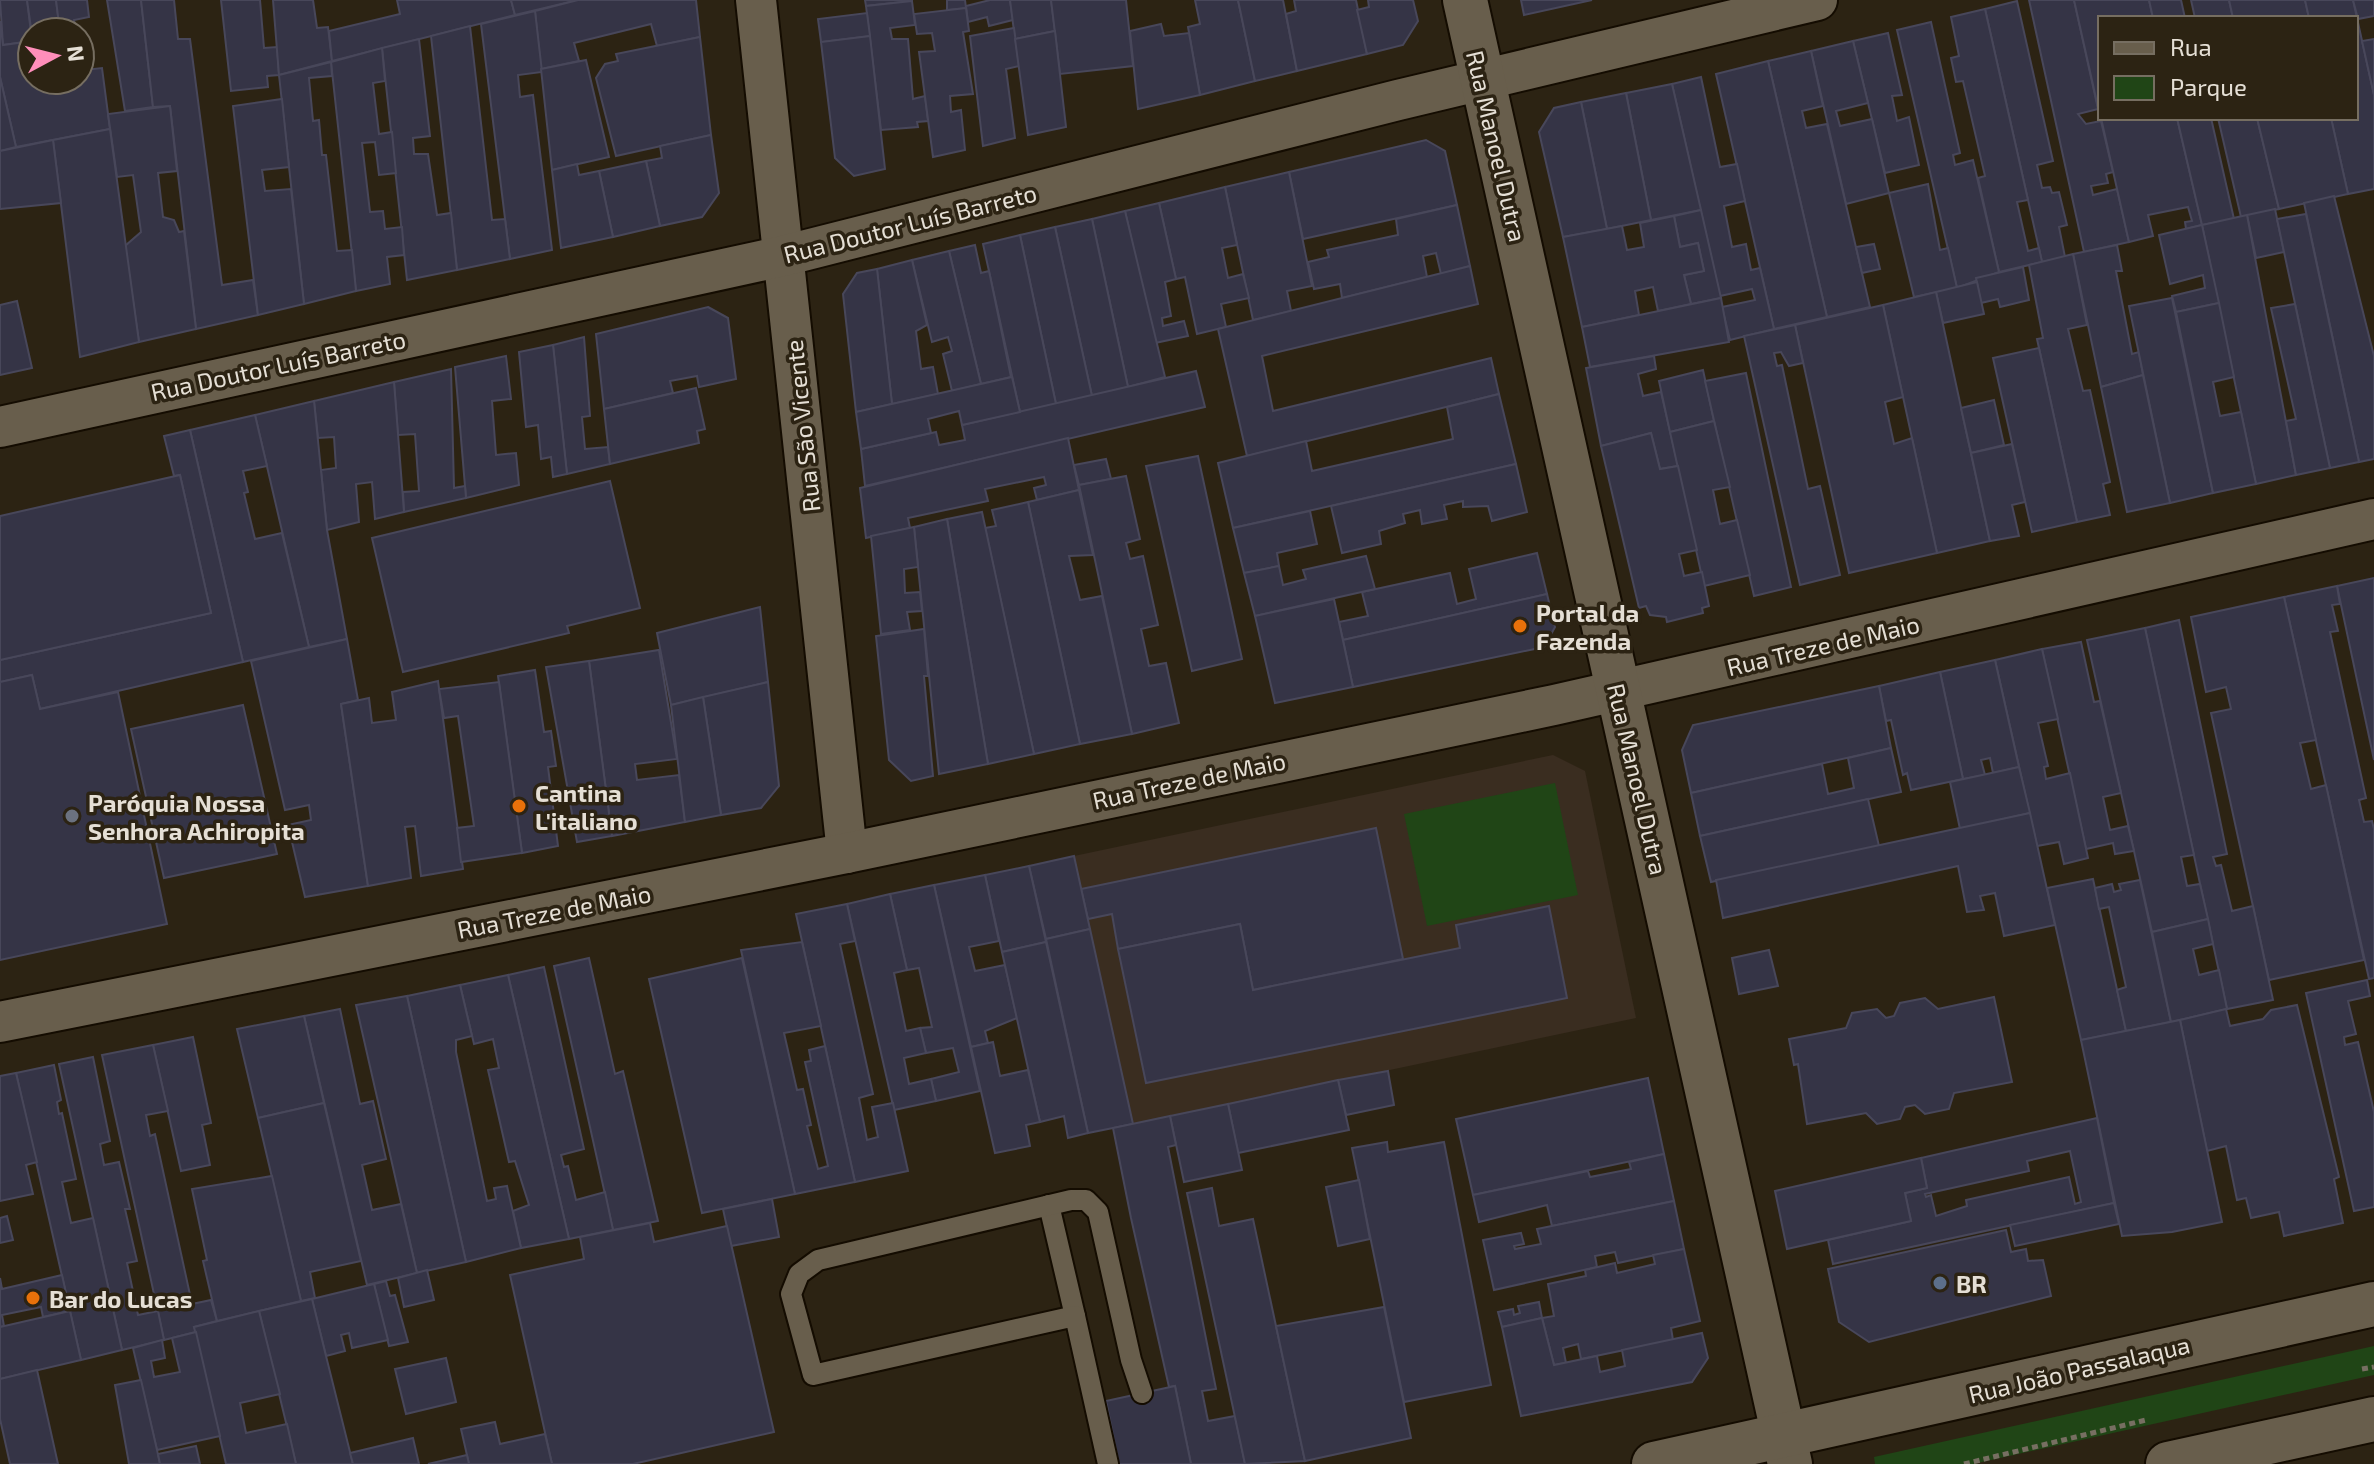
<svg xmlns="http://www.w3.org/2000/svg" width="2374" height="1464" viewBox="0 0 2374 1464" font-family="'Exo 2',sans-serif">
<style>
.education{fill:#3a2d20}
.green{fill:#204516}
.building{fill:#353446;stroke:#48475a;stroke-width:2;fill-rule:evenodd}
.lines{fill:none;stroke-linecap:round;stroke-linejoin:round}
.service-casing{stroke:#140c01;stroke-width:24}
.minor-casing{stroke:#140c01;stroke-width:44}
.tertiary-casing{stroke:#140c01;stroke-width:48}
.secondary-casing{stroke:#140c01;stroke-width:48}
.path{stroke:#776f62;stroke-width:5;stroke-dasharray:6 4;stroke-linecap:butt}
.service{stroke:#685e4c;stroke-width:20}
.minor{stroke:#685e4c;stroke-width:40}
.tertiary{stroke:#685e4c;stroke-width:44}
.secondary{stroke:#685e4c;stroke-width:44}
.food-dot{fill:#e8710a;stroke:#2c2313;stroke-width:3}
.worship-dot{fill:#6b7280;stroke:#2c2313;stroke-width:3}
.service-dot{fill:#5c6f8a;stroke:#2c2313;stroke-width:3}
.labels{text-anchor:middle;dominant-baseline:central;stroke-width:7;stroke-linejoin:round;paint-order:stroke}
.street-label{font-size:24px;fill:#e5dfd5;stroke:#2c2313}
.poi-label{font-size:24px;font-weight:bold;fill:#e5dfd5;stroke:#2c2313;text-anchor:start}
</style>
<rect width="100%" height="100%" fill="#2c2313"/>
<polygon class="education" points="1553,755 1585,771 1636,1018 1133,1124 1074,856"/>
<g class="green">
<polygon points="1555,783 1578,895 1427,926 1404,814"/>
<polygon points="2374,1346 2374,1375 1973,1464 1875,1464 1874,1457"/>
</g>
<g class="building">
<polygon points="0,0 27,0 32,41 3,45"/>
<polygon points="27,0 56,0 60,32 32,32 32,35"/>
<polygon points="56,0 87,0 89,17 74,20 76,32 60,32"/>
<polygon points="107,0 141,0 153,107 125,111"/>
<polygon points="141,0 174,0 178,39 190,39 222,285 253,280 258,315 196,329 170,106 153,107"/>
<polygon points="221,0 260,0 264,48 277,47 279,75 267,76 268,87 231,91"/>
<polygon points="273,0 313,0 317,28 328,27 332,61 279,75"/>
<polygon points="397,0 511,0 515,15 332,61 329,31 400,14"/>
<polygon points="511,0 578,0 515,15"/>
<polygon points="578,0 696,0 700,37 657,46 651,24 574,43 579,61 541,69 535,11"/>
<polygon points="865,0 912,0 912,1 866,6"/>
<polygon points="947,0 965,0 966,8 947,10"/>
<polygon points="990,0 1010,0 1013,20 989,26 987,17 968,22 966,6"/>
<polygon points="1010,0 1051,0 1055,31 1015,39"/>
<polygon points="1051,0 1126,0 1133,66 1060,74"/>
<polygon points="1195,0 1238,0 1255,81 1200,95 1188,27 1200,24"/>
<polygon points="1238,0 1283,0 1297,71 1255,81"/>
<polygon points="1294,0 1356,0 1367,54 1297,71 1286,14 1296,11"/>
<polygon points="1368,0 1413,0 1418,21 1403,45 1367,54 1357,10 1369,7"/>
<polygon points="1521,0 1592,0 1524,15"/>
<polygon points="2029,0 2074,0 2098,109 2078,114 2086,124 2101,121 2113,172 2106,174 2108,183 2091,186 2093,195 2117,189 2129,242 2084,252"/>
<polygon points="2074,0 2149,0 2153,18 2100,18 2100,116"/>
<polygon points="2149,0 2181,0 2185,18 2153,18"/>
<polygon points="2191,0 2229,0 2233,18 2195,18"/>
<polygon points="2229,0 2305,0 2309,18 2233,18"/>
<polygon points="2305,0 2353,0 2374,95 2374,189 2348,194 2331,118 2356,118 2356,18 2309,18"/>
<polygon points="2353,0 2374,0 2374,16 2358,19"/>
<polygon points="912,1 915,25 890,28 892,39 908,39 913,99 925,96 928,121 917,122 918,127 881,130 866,6"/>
<polygon points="2017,1 2053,161 2037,165 2042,188 2050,187 2052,193 2059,192 2067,225 2059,227 2065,257 2042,262 1985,9"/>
<polygon points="966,8 969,31 963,32 973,94 950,96 951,112 961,110 965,150 933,157 919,52 935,51 932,33 917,34 914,14"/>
<polygon points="1985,9 2028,200 2017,202 2028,251 2039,248 2042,262 1999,272 1978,178 1985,176 1963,81 1956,82 1951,58 1959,56 1951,17"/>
<polygon points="535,11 542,72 518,75 520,97 533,95 552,250 510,259 481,24"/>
<polygon points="867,13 870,36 821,42 818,19"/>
<polygon points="0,21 3,45 32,41 32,80 80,80 81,34 85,70 102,68 110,129 16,147 0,77"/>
<polygon points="1931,22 1960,153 1953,155 1955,165 1973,160 1999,272 1957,288 1897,30"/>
<polygon points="1161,24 1164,36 1189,33 1200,95 1138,109 1130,31"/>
<polygon points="470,26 492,220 505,219 510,259 457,270 431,36"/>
<polygon points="1014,28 1019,66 1006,69 1015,138 983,146 970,36"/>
<polygon points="1055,31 1066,127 1028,135 1015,39"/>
<polygon points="1888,33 1902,95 1892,96 1897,121 1909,117 1919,165 1885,173 1853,41"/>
<polygon points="870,36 885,169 854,176 835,158 821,42"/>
<polygon points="700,37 711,135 616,156 596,78 605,64 618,61 616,54"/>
<polygon points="419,39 430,136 413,138 414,154 428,154 437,215 451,213 457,270 407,280 382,48"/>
<polygon points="2374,39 2374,95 2362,41"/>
<polygon points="1853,41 1868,103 1836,111 1840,126 1872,119 1889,193 1846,204 1811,51"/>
<polygon points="382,48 385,81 373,83 379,134 392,132 396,173 379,175 375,142 362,143 370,212 383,211 385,229 402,227 404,255 387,257 390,284 356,291 331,62"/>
<polygon points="1811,51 1823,106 1802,111 1806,128 1827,124 1870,307 1827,317 1768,61"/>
<polygon points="586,60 609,157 552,170 541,69"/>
<polygon points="1768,61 1827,317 1774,329 1716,74"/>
<polygon points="331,62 332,76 309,78 313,121 319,120 322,155 326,155 337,251 352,250 356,291 304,304 279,75"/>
<polygon points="0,77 16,147 0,151"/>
<polygon points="1701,77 1720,167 1737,164 1745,201 1724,206 1732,247 1746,244 1751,270 1760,268 1774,329 1730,340 1722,307 1755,300 1752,289 1720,296 1672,84"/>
<polygon points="1672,84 1701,210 1651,220 1626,93"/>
<polygon points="1626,93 1651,220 1607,229 1581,102"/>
<polygon points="282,99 289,167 262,170 265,191 291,189 304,304 258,315 233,106"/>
<polygon points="1581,102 1607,229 1563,237 1539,132 1554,108"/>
<polygon points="170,106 177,171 158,173 163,217 174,220 179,232 184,231 196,329 139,342 125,246 141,232 133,175 117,177 108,114"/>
<polygon points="2101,118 2177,118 2202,225 2186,229 2185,222 2192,221 2188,207 2148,215 2153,236 2129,242"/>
<polygon points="2177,118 2211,118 2234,219 2202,225"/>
<polygon points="2218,118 2257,118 2279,209 2241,217"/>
<polygon points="2257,118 2331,118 2348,194 2279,209"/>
<polygon points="110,129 139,342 80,357 53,140"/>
<polygon points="711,135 719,193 702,217 660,226 646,161 662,158 660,146"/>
<polygon points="53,140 61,203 0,209 0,151"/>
<polygon points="1426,140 1445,151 1457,205 1303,239 1289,172"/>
<polygon points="646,161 660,226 613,237 599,171"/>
<polygon points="577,164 579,175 599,171 613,237 561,248 552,170"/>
<polygon points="1289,172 1312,286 1287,291 1291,311 1253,320 1225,187"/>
<polygon points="1928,184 1940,250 1948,248 1957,288 1914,297 1889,193"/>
<polygon points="1225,187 1237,245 1222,248 1228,278 1243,274 1249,298 1221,304 1226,327 1197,334 1185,277 1176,279 1159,203"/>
<polygon points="2334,196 2374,356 2374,459 2359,462 2304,203"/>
<polygon points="1159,203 1176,279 1165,282 1171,316 1162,318 1163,326 1184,321 1188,336 1155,343 1125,211"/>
<polygon points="1457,205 1470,266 1441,274 1436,253 1423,256 1427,277 1342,298 1340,284 1314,289 1308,262 1329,257 1327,250 1398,235 1396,219"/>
<polygon points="2275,209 2284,252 2256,258 2247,215"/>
<polygon points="1701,210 1721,298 1691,304 1684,275 1704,271 1698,243 1680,247 1674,216"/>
<polygon points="1125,211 1165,377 1128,387 1092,219"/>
<polygon points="2306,214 2359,462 2330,468 2277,219"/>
<polygon points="2247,215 2296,475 2256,484 2202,225"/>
<polygon points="1674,216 1680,247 1698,243 1704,271 1684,275 1691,304 1658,311 1653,287 1635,291 1639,315 1582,327 1563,237 1622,226 1627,250 1644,247 1640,223"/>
<polygon points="1092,219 1128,387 1092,396 1055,227"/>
<polygon points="2202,225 2219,303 2176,312 2172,296 2205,288 2203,275 2170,284 2159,235"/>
<polygon points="1055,227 1092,396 1056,404 1020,235"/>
<polygon points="1020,235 1056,404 1020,412 983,244"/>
<polygon points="1874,244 1880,269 1862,273 1856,247"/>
<polygon points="975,245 981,273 989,271 1011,377 981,384 949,251"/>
<polygon points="2117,245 2122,271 2116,271 2132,354 2139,352 2143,375 2101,387 2073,254"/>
<polygon points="949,251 981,384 952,391 943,354 952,351 948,337 932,342 912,260"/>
<polygon points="2073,254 2087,325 2068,329 2083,391 2090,390 2110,482 2103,484 2110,515 2077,522 2037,339 2043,338 2029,265"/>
<polygon points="912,260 927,325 916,331 921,369 933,367 938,394 892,404 877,269"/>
<polygon points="1470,266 1478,304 1262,356 1273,411 1491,358 1499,394 1247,456 1218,329"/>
<polygon points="2023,267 2029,300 2000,307 1998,299 1981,303 1976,278"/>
<polygon points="877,269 892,404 856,412 843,294 857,273"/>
<polygon points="1977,282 1984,314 1943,323 1936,292"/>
<polygon points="1936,292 1990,541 1937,553 1883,305"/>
<polygon points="1721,298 1729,342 1590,367 1582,327"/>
<polygon points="2172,298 2213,493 2170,503 2129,306"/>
<polygon points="17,301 32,368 0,375 0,305"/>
<polygon points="2219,303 2234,377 2213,382 2220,416 2241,412 2256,484 2213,493 2176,312"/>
<polygon points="2295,304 2330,468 2296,475 2286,421 2296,419 2271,308"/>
<polygon points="1883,305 1903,397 1885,402 1894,444 1912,438 1937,553 1849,573 1795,325"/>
<polygon points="708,307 728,318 736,379 699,387 697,376 670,381 673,393 604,409 596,334"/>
<polygon points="1795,325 1803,363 1789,366 1781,352 1774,353 1777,366 1782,365 1808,489 1820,486 1840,575 1800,585 1744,336"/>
<polygon points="584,337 590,416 582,417 585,449 608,447 610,464 567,474 553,345"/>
<polygon points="553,345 567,474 553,477 551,457 541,459 538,425 526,427 519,352"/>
<polygon points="2039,348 2077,522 2032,532 1993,358"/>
<polygon points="506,356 511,399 492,401 496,455 516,453 519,485 466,498 455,367"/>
<polygon points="1654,356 1656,369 1638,374 1643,396 1661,392 1678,466 1660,469 1651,433 1601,446 1586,368"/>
<polygon points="451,369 454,488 465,486 466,498 404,512 403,492 419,491 415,434 398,435 394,382"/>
<polygon points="1703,370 1714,421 1670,432 1659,381"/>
<polygon points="1196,371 1205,407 865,486 861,449 936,432 939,445 965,440 962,425"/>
<polygon points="1746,373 1791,587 1754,596 1705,381"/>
<polygon points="2143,375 2170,503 2127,512 2101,387"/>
<polygon points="1012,377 1020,412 962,425 959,411 928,419 931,433 861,449 856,412"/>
<polygon points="394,382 404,512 375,519 372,482 356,484 359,522 327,530 321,470 336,468 334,437 318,438 314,401"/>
<polygon points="696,388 705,429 697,431 699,443 610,464 604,409"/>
<polygon points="1499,394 1516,464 1233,528 1218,463 1306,441 1312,471 1453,439 1447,407"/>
<polygon points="1994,400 2004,445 1971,453 1961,408"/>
<polygon points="314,401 327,530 347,639 309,647 255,415"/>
<polygon points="255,415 267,466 243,471 248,492 244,493 255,539 282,533 309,647 243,662 190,430"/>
<polygon points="1714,421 1730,487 1713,490 1720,524 1737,520 1750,575 1704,586 1670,432"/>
<polygon points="190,430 243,662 40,709 32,675 0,682 0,660 211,613 180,475 174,476 164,436"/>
<polygon points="1651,433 1660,469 1678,466 1697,550 1679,554 1684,576 1702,572 1709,606 1702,608 1703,613 1667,622 1666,617 1650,615 1646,606 1639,608 1601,446"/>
<polygon points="1068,438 1079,490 1037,500 1034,488 1046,485 1044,477 985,489 988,501 908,518 910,528 866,538 860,488"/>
<polygon points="2012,444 2025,502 2012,505 2019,536 1990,541 1971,453"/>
<polygon points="1198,456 1242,659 1192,671 1146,466"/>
<polygon points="1106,459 1111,479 1079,485 1074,465"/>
<polygon points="1516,464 1527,512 1492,521 1488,506 1463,507 1463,501 1444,505 1447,519 1422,524 1420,510 1403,514 1405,523 1379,531 1381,544 1342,553 1331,506"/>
<polygon points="180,475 211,613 0,660 0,516"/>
<polygon points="1126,476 1140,539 1126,543 1130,559 1143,556 1158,625 1141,629 1149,666 1166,663 1179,723 1132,734 1079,485"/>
<polygon points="610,481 640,608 567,626 569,633 403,672 372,538"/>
<polygon points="1079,490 1093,555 1069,556 1080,600 1102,596 1132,734 1080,744 1028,502"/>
<polygon points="1028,502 1080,744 1034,754 985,528 996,526 992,510"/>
<polygon points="1310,511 1317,544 1277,553 1279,566 1244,573 1233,528"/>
<polygon points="982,512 1034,754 988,764 947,519"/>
<polygon points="947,519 988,764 939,774 914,527"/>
<polygon points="914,527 918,567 904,569 905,593 920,592 922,611 907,612 910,630 881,634 871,536"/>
<polygon points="1537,553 1547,594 1343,640 1339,622 1368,616 1362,592 1450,573 1457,604 1476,599 1469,569"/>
<polygon points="1366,556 1375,589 1255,616 1244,573 1279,566 1283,585 1306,579 1303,570"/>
<polygon points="2374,578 2374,760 2337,586"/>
<polygon points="2337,586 2340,604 2332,605 2338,631 2330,632 2366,798 2359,800 2364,822 2372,821 2374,829 2374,978 2369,979 2284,597"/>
<polygon points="1547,594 1555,627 1544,647 1353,687 1343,640"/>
<polygon points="2284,597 2316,740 2300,743 2311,789 2326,785 2364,960 2269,980 2211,713 2231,709 2226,687 2206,692 2191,617"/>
<polygon points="1334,599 1353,687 1275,703 1255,616"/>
<polygon points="760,607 768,682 671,705 657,633"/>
<polygon points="2179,620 2227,854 2213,857 2216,866 2221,865 2232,911 2253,906 2273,1000 2227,1009 2145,628"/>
<polygon points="2145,628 2194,855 2181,857 2187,886 2200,884 2208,919 2152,932 2087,640"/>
<polygon points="924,629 928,676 924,676 933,776 911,781 889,760 876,636"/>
<polygon points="347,639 358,700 341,704 368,886 305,897 288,825 311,820 309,805 285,810 251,661"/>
<polygon points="2081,642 2094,702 2100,701 2121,793 2103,797 2110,830 2128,826 2134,851 2115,854 2113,843 2086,849 2042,649"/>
<polygon points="2042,649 2058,719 2038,723 2048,766 2044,767 2046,779 2070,773 2088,858 2064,864 2059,842 2037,846 1995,660"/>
<polygon points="659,650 677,759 635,764 637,780 679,775 685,822 612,836 589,661"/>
<polygon points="1995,660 2019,767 1993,773 1990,758 1981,760 1985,775 1963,779 1940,672"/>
<polygon points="589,661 612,836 577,842 546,667"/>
<polygon points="535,670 544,732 551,731 556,766 548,767 558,846 522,853 498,676"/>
<polygon points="1940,672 1963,779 1911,790 1907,773 1903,775 1891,720 1886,721 1879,686"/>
<polygon points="32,675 40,709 118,692 167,924 0,960 0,682"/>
<polygon points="438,681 463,869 421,876 415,826 405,827 411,878 368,886 341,704 369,698 372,723 396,720 392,692"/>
<polygon points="499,682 522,853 461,862 457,828 474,826 458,716 444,718 439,689"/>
<polygon points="768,682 779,786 761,808 721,815 703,697"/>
<polygon points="1879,686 1891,748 1691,793 1682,750 1693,725"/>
<polygon points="703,697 721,815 685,822 671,705"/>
<polygon points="243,705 277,854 164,878 131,729"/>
<polygon points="1891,748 1901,792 1700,836 1691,793 1822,764 1828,794 1854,788 1848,758"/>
<polygon points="2019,767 2030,813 1960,829 1950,782"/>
<polygon points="1868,799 1879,846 1711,882 1700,836"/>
<polygon points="2030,813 2055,925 2004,936 1995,893 1980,896 1984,910 1967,912 1958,866 1723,918 1716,880"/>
<polygon points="1376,828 1403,959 1253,990 1240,924 1118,949 1112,914 1088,919 1081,889"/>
<polygon points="1074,856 1090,929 1046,939 1029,866"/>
<polygon points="1029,866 1046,942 1002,952 985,875"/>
<polygon points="985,875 999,941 969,947 975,971 1005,965 1017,1018 985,1031 988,1043 971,1047 934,885"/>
<polygon points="2093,879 2126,1031 2081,1040 2047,888"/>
<polygon points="2140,880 2171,1022 2126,1031 2117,990 2126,987 2109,907 2099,909 2095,888 2112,884 2114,892 2121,890 2119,884"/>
<polygon points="934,885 980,1091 936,1101 931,1079 959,1072 953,1048 926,1053 920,1028 932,1027 919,968 907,970 890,894"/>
<polygon points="890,894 907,970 894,973 906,1031 920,1028 926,1053 904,1058 909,1084 931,1079 936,1101 894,1110 847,904"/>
<polygon points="847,904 855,941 840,944 873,1094 859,1098 867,1140 878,1137 872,1107 893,1103 908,1171 855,1182 796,914"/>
<polygon points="1549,906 1567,998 1146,1083 1118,949 1240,924 1253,990 1460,948 1456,925"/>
<polygon points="2208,919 2213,944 2193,949 2199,975 2219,970 2227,1009 2171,1022 2152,932"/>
<polygon points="1090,929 1133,1124 1088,1133 1046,939"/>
<polygon points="802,942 821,1026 784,1033 797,1090 803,1089 811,1125 807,1126 818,1169 828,1166 805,1062 811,1061 809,1050 825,1046 855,1182 795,1194 741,950"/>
<polygon points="1046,942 1088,1133 1068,1138 1064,1116 1040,1122 1002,952"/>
<polygon points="1769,950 1778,986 1739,994 1732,958"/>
<polygon points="589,958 615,1074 623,1071 658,1221 613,1230 554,966"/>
<polygon points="742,958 795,1194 702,1213 649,979"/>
<polygon points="544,967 584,1149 561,1155 564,1167 568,1166 576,1200 605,1192 613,1230 569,1239 508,975"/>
<polygon points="508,975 569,1239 521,1248 513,1211 529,1205 515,1161 509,1162 488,1070 499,1068 493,1039 474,1044 460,985"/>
<polygon points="2367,980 2370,996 2348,1001 2356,1034 2344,1037 2345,1045 2358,1042 2374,1112 2374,1207 2354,1211 2306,993"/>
<polygon points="460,985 472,1036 456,1040 456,1052 487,1201 496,1199 494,1188 507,1186 521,1248 466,1262 407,996"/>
<polygon points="407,996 466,1262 417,1273 356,1005"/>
<polygon points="1994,997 2012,1082 1954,1093 1949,1109 1925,1114 1915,1105 1905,1107 1900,1119 1877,1124 1866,1113 1807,1124 1798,1064 1794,1065 1789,1039 1846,1028 1852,1013 1877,1009 1886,1018 1894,1016 1900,1003 1925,998 1938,1009"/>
<polygon points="2297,1005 2339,1177 2334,1179 2343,1223 2284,1236 2279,1212 2251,1218 2246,1198 2237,1200 2226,1146 2207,1151 2180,1020 2226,1009 2230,1026 2263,1019 2271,1010"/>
<polygon points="340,1009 360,1104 373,1101 386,1159 362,1165 372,1210 401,1204 417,1273 367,1285 304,1016"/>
<polygon points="304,1016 324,1103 258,1118 237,1029"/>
<polygon points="2180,1020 2222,1222 2172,1232 2122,1236 2081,1040"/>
<polygon points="193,1037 211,1123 202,1125 210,1165 181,1171 153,1045"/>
<polygon points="993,1042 1000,1076 1028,1070 1040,1122 1026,1125 1030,1146 995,1153 971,1047"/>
<polygon points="153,1045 168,1111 146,1115 150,1136 155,1134 192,1304 211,1300 217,1321 194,1327 196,1332 164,1340 102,1055"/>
<polygon points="93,1057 110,1141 100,1144 104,1165 119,1162 130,1209 125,1209 137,1261 127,1263 138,1315 158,1311 164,1340 122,1350 59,1064"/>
<polygon points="54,1065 61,1100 57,1102 59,1114 62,1113 76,1179 62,1182 71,1223 93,1218 122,1350 81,1360 16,1073"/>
<polygon points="1388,1071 1394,1105 1346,1115 1338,1080"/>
<polygon points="16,1073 37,1162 26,1165 33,1194 0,1201 0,1076"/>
<polygon points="1648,1078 1664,1154 1473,1195 1456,1119"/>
<polygon points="1338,1080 1349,1130 1238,1153 1228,1104"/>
<polygon points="324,1103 361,1261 310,1272 315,1298 301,1301 258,1118"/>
<polygon points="1228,1104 1242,1170 1184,1182 1170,1116"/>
<polygon points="1170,1116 1176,1145 1168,1147 1216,1389 1202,1391 1208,1421 1235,1416 1245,1464 1191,1464 1175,1386 1169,1387 1131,1218 1113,1128"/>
<path d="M2097 1118 2114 1203 1833 1264 1828 1240 1911 1221 1905 1193 1927 1188 1921 1158ZM2070 1151 2081 1202 2075 1204 2069 1177 1966 1200 1967 1206 1936 1216 1931 1195 1926 1197 1925 1194 2029 1171 2027 1161Z"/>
<polygon points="1387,1142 1388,1152 1444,1142 1491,1385 1404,1402 1352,1148"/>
<polygon points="1664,1154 1674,1201 1552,1226 1547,1205 1479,1222 1473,1195 1588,1171 1590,1177 1631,1169 1629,1162"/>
<polygon points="1921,1158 1927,1188 1905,1193 1911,1221 1787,1249 1775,1191"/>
<polygon points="272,1176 301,1301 217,1321 203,1261 207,1260 192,1189"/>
<polygon points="1359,1180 1370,1239 1338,1246 1326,1187"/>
<polygon points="1212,1188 1219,1226 1253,1219 1305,1461 1245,1464 1187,1193"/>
<polygon points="772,1199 779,1237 731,1246 723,1209"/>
<polygon points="1674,1201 1684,1249 1618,1263 1615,1252 1595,1256 1597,1267 1494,1290 1483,1240 1521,1233 1524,1244 1514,1246 1515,1249 1541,1244 1537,1229"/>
<polygon points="2114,1203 2119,1224 2015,1246 2010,1225"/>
<polygon points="7,1216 13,1240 0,1243 0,1218"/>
<polygon points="650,1223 654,1242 727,1226 774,1432 633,1464 552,1464 510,1275 584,1259 580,1237"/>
<polygon points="2006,1230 2011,1252 2026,1249 2028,1261 2043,1260 2051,1296 1869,1342 1839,1322 1828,1269"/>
<polygon points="1684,1249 1700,1321 1671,1328 1673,1340 1581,1359 1578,1344 1563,1348 1566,1363 1554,1365 1542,1318 1554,1316 1548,1284 1586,1276 1585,1270 1615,1263 1617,1273 1655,1264 1653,1255"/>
<polygon points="427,1270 434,1300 404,1307 398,1278"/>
<polygon points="62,1275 70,1311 43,1317 41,1307 2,1315 4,1326 0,1327 0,1278 2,1289"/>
<polygon points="386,1281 390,1296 395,1295 408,1342 389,1346 374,1284"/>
<polygon points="374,1284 388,1340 352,1348 349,1333 341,1335 345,1351 326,1356 312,1299"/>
<polygon points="312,1299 326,1356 353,1464 296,1464 259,1311"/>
<polygon points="1539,1302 1542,1318 1502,1327 1498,1312 1513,1309 1514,1315 1520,1313 1518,1306"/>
<polygon points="1384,1307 1411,1438 1305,1461 1276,1326"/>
<polygon points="70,1311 81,1360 0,1379 0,1327"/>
<polygon points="259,1311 280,1394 240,1403 246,1433 287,1424 296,1464 226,1464 194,1327"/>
<polygon points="1542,1318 1554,1365 1597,1356 1600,1372 1613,1369 1625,1366 1622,1350 1702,1333 1708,1358 1692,1382 1521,1416 1502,1327"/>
<polygon points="196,1332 220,1436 157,1450 133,1348 162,1340 165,1358 151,1361 154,1377 180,1372 172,1338"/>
<polygon points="446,1358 456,1402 406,1414 395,1369"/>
<polygon points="37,1370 58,1464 10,1464 0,1419 0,1379"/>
<polygon points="141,1380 157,1450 160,1464 129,1464 115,1385"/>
<polygon points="1175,1386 1191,1464 1119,1464 1106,1401"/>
<polygon points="495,1422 500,1444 545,1434 552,1464 469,1464 461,1429"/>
<polygon points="413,1438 419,1464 353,1464 350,1453"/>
<polygon points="196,1446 200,1464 160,1464 158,1454"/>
<polygon points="467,1455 469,1464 428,1464"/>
</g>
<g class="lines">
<defs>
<g id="service">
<polyline points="1049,1205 1075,1316"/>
<polyline points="1108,1464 1075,1316 813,1375 791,1294 799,1274 818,1260 1071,1200 1086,1200 1098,1212 1131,1360 1142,1393"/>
</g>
<g id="minor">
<polyline points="756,0 847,853"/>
<polyline points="0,427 783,256 1398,100 1817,0"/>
<polyline points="0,1022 847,853 1554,705 2374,519"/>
</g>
<polyline id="tertiary" points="1465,0 1790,1464"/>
<g id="secondary">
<polyline points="1654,1464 2374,1304"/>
<polyline points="2168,1464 2374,1419"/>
</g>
</defs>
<use href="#service" class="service-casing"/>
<use href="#minor" class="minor-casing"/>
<use href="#tertiary" class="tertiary-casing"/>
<use href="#secondary" class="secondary-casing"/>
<g class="path">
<polyline points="2362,1369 2374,1367"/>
<polyline points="1964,1464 2146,1420"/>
</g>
<use href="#service" class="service"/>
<use href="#minor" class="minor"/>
<use href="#tertiary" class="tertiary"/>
<use href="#secondary" class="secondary"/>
</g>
<g class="food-dot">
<circle cx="1520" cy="626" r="8"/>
<circle cx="519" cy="806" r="8"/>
<circle cx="33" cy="1298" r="8"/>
</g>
<circle class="worship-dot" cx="72" cy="816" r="8"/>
<circle class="service-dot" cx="1940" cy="1283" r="8"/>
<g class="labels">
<g class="street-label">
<text transform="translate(1497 146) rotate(77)">Rua Manoel Dutra</text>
<text transform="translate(910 223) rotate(-14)">Rua Doutor Luís Barreto</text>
<text transform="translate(278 365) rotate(-12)">Rua Doutor Luís Barreto</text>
<text transform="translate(802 426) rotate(-96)">Rua São Vicente</text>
<text transform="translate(1823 645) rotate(-13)">Rua Treze de Maio</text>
<text transform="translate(1638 779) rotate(77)">Rua Manoel Dutra</text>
<text transform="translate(1189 780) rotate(-12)">Rua Treze de Maio</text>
<text transform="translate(554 911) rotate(-11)">Rua Treze de Maio</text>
<text transform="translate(2079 1369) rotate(-13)">Rua João Passalaqua</text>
</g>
<g class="poi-label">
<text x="1536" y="612">Portal da<tspan x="1536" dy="28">Fazenda</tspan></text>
<text x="535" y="792">Cantina<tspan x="535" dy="28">L'italiano</tspan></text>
<text x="88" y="802">Paróquia Nossa<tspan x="88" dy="28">Senhora Achiropita</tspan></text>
<text x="1956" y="1283">BR</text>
<text x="49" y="1298">Bar do Lucas</text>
</g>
</g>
<rect x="2098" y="16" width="260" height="104" fill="#2c2313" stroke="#766e61" stroke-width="2"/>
<rect x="2114" y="42" width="40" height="12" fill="#685e4c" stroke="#766e61" stroke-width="2"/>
<text x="2170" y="56" font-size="24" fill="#e5dfd5">Rua</text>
<rect x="2114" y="76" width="40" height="24" fill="#204516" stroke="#766e61" stroke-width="2"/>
<text x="2170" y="96" font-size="24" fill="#e5dfd5">Parque</text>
<g transform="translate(56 56) rotate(83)"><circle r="38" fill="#2c2313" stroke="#766e61" stroke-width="2"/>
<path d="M0-6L14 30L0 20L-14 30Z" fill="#ff8eba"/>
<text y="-12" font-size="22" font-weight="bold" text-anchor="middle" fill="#e5dfd5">N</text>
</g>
</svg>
